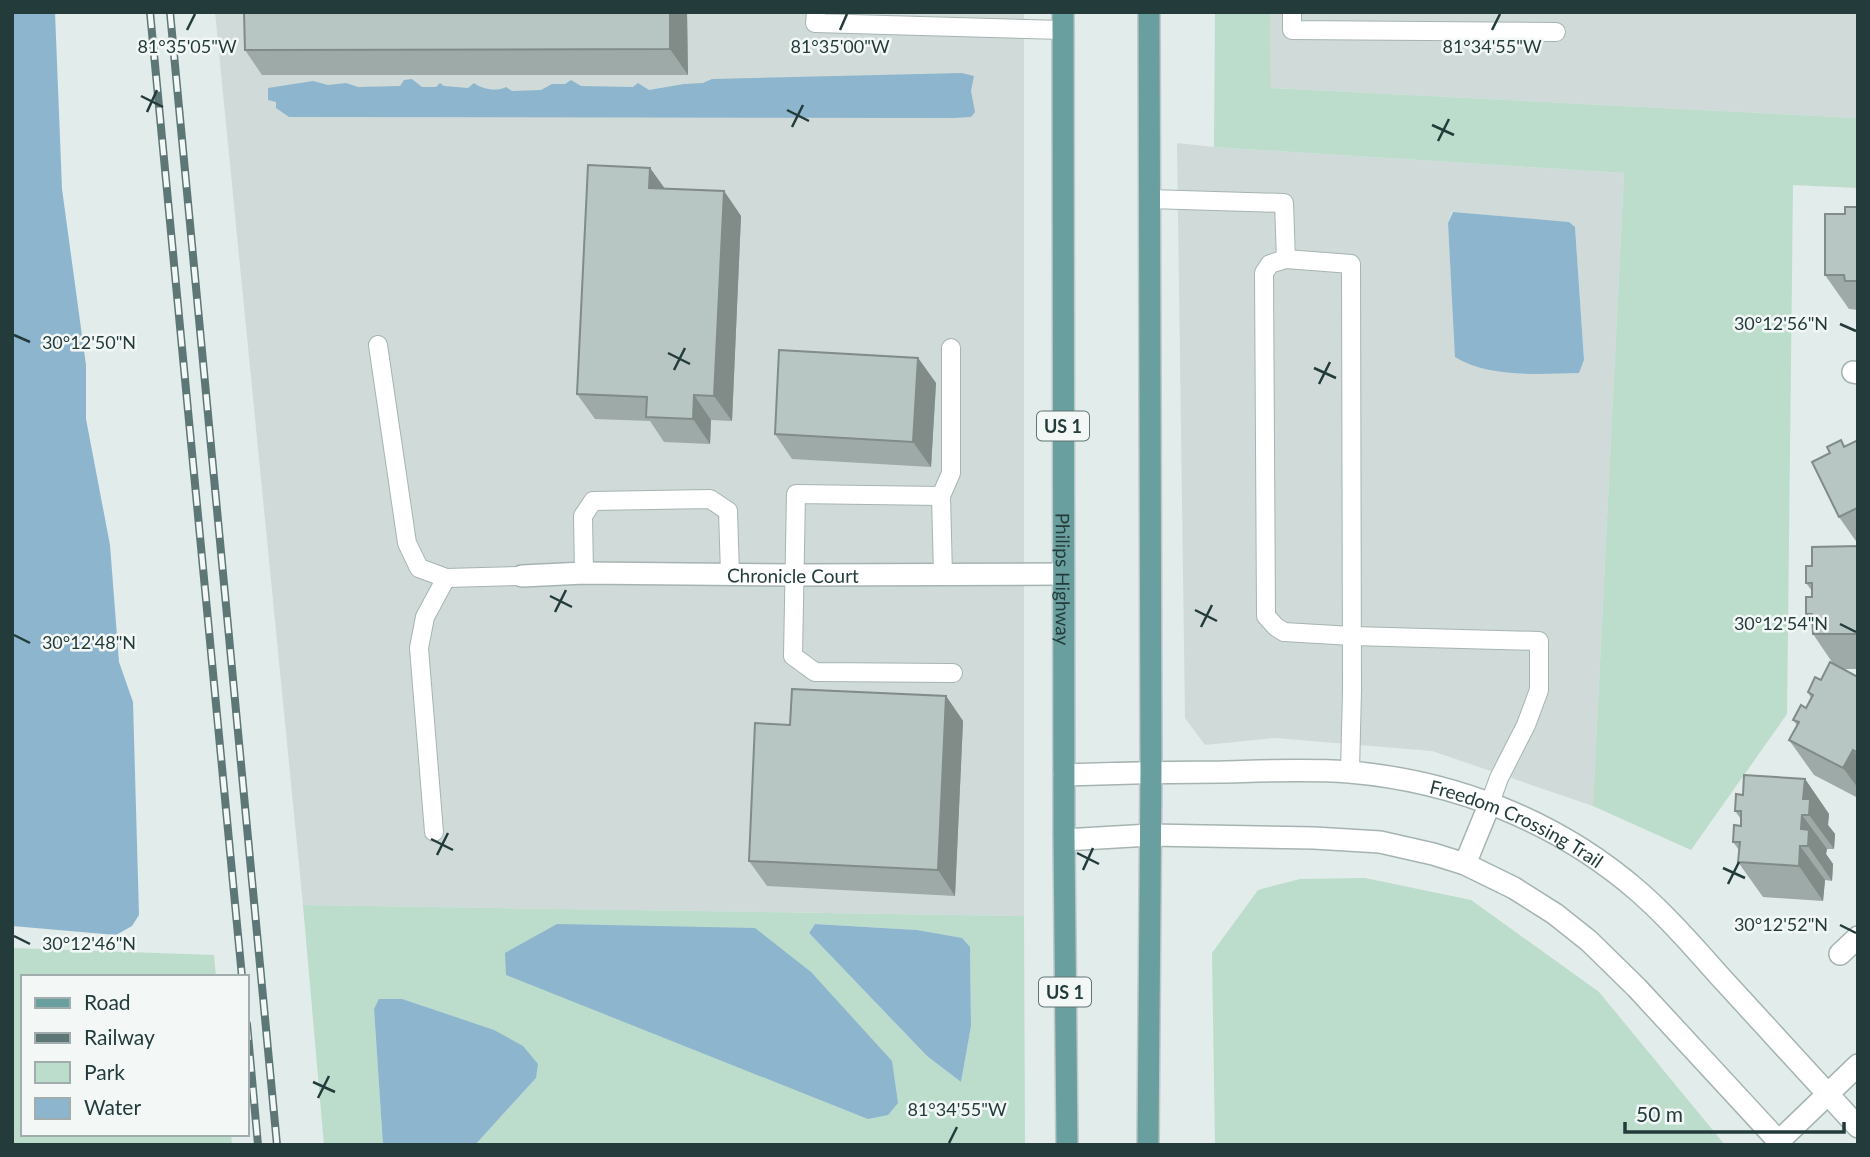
<svg xmlns="http://www.w3.org/2000/svg" width="1870" height="1157" viewBox="0 0 1870 1157" font-family="Lato,sans-serif">
<style>
.built{fill:#d0dbd9;fill-rule:evenodd}
.green{fill:#bcdccc;fill-rule:evenodd}
.water{fill:#8db5ce}
.lines{fill:none;stroke-linecap:round;stroke-linejoin:round}
.service-casing{stroke:#a5b4b2;stroke-width:20}
.minor-casing{stroke:#a5b4b2;stroke-width:24}
.tertiary-casing{stroke:#a5b4b2;stroke-width:24}
.primary-casing{stroke:#c1c8c8;stroke-width:24}
.service{stroke:#fff;stroke-width:18}
.minor{stroke:#fff;stroke-width:21}
.tertiary{stroke:#fff;stroke-width:21}
.primary{stroke:#699f9e;stroke-width:21}
.rail-casing{stroke:#5d7777;stroke-width:8}
.rail{stroke:#f3f8f7;stroke-width:5;stroke-dasharray:16;stroke-linecap:butt}
.wall{fill:#9eaaa8}
.shaded-wall{fill:#818b88}
.building{fill:#b8c6c3;stroke:#818b88;stroke-width:2}
.ticks{fill:none;stroke:#233c3b;stroke-width:2.5}
.labels{text-anchor:middle;dominant-baseline:central;stroke-width:5;stroke-linejoin:round;paint-order:stroke}
.shield{fill:#f3f8f7;stroke:#617473;stroke-width:2}
.shield-label{font-size:18px;font-weight:bold;fill:#233c3b}
.street-label{font-size:19px;fill:#233c3b;stroke:#f3f8f7}
.ticks-label{font-size:18px;text-anchor:middle;fill:#233c3b;stroke:#f3f8f7;stroke-width:5;stroke-linejoin:round;paint-order:stroke}
</style>
<rect width="100%" height="100%" fill="#e2ecea"/>
<g class="built">
<polygon points="215,12 1024,12 1024,916 303,905"/>
<polygon points="1270,12 1858,12 1858,118 1271,88"/>
<path d="M1177 143 1214 147 1624 173 1593 806 1432 751 1275 738 1205 745 1185 718ZM1452 212 1568 222 1575 227 1584 360 1579 372 1456 357 1448 223Z"/>
</g>
<g class="green">
<polygon points="1215,12 1270,12 1271,88 1858,118 1858,188 1793,185 1787,714 1691,850 1593,806 1624,173 1214,147"/>
<polygon points="1365,878 1471,900 1599,992 1725,1145 1215,1145 1212,953 1258,890 1300,879"/>
<path d="M303 905 1024 916 1025 1145H475L536 1078 374 1009 383 1145H324ZM815 924 917 930 962 939 970 947 971 1025 961 1082 927 1056 809 933Z"/>
<polygon points="12,948 214,955 216,977 23,977 23,1134 231,1134 232,1145 12,1145"/>
</g>
<g class="water">
<polygon points="12,12 55,12 62,189 86,365 86,419 110,545 119,662 133,702 139,915 132,926 116,935 12,926"/>
<path d="M962 73 974 76 971 91 975 112 971 117 953 118 289 117 276 108V102L268 100V88L313 81 328 85 346 83 358 87 400 86 404 80 412 79 422 87H436L440 83 444 86 468 88 474 83C482 89 496 92 506 87L512 91 541 90 552 84H565L571 80 581 86 633 87 638 83 649 90 684 84 703 83 712 79Z"/>
<path d="M1453 212 1569 222 1575 227 1584 360 1579 373C1541 374 1489 378 1455 357L1448 223Z"/>
<polygon points="557,924 755,928 811,972 892,1061 898,1103 888,1115 868,1119 506,975 505,953"/>
<polygon points="815,924 917,930 962,938 970,947 971,1026 961,1082 927,1056 809,933"/>
<polygon points="379,999 402,999 494,1030 523,1046 538,1064 536,1078 475,1145 383,1145 374,1009"/>
</g>
<g class="lines">
<defs>
<g id="service">
<polyline points="816,12 815,23 1063,30"/>
<polyline points="1292,12 1292,30 1556,32"/>
<polyline points="1149,199 1284,203 1286,259 1351,264 1352,690 1350,772"/>
<polyline points="1286,259 1270,264 1264,273 1266,616 1276,627 1284,632 1352,636 1539,641 1539,690 1526,725 1499,778 1490,803"/>
<polyline points="378,345 407,543 419,568 446,578 522,576"/>
<polyline points="941,496 796,494 793,656 815,672 953,673"/>
<polyline points="584,573 583,516 593,501 710,499 728,511 730,574"/>
<polyline points="943,575 941,496 951,473 951,348"/>
<polyline points="434,832 419,648 425,617 446,578"/>
</g>
<g id="minor">
<polyline points="1853,372 1858,373"/>
<path id="s1" d="M522 576 584 573 795 575 1063 574"/>
<polyline points="1840,954 1858,937"/>
<polyline points="1779,1141 1858,1065"/>
</g>
<g id="tertiary">
<path id="s2" d="M1064 775C1117 773 1169 772 1222 772 1264 771 1307 769 1349 772 1455 781 1557 821 1638 891 1670 919 1697 951 1726 983 1770 1031 1814 1079 1858 1127"/>
<polyline points="1064,840 1150,835 1314,838 1380,842 1433,854 1465,864 1514,888 1555,914 1589,941 1637,988 1782,1145"/>
<polyline points="1465,864 1490,803"/>
</g>
<g id="primary">
<path id="s3" d="M1063 12 1064 840 1067 1145"/>
<polyline points="1148,1145 1151,772 1149,12"/>
</g>
</defs>
<use href="#service" class="service-casing"/>
<use href="#minor" class="minor-casing"/>
<use href="#tertiary" class="tertiary-casing"/>
<use href="#primary" class="primary-casing"/>
<use href="#service" class="service"/>
<use href="#minor" class="minor"/>
<use href="#tertiary" class="tertiary"/>
<use href="#primary" class="primary"/>
<defs>
<g id="rail">
<polyline points="150,12 242,977"/>
<polyline points="170,12 277,1145"/>
<polyline points="247,1024 258,1145"/>
</g>
</defs>
<use href="#rail" class="rail-casing"/>
<use href="#rail" class="rail"/>
</g>
<g class="wall">
<polygon points="244,12 687,12 688,75 262,75 245,50"/>
<polygon points="650,168 664,188 724,191 741,216 732,421 711,420 710,444 664,442 650,421 595,419 577,394"/>
<polygon points="1858,207 1858,310 1849,309 1825,275 1845,214"/>
<polygon points="918,358 936,383 931,467 792,459 775,434"/>
<polygon points="1841,440 1845,446 1858,440 1858,544 1839,517 1830,453"/>
<polygon points="1858,546 1858,669 1842,669 1858,677 1858,798 1814,775 1789,740 1797,725 1793,720 1806,708 1811,698 1808,692 1821,680 1834,665 1813,634 1812,623 1806,614 1812,597 1812,591 1806,583 1812,566"/>
<polygon points="946,696 963,721 955,896 767,886 749,861 790,725"/>
<polygon points="1805,779 1829,814 1828,825 1835,834 1834,849 1827,849 1826,854 1833,864 1832,881 1825,880 1823,901 1763,897 1738,862 1739,850 1733,842 1741,826 1741,819 1735,811 1743,795"/>
</g>
<g class="shaded-wall">
<polygon points="670,12 687,12 688,75 670,49"/>
<polygon points="650,168 668,193 649,188"/>
<polygon points="724,191 741,216 732,421 714,396"/>
<polygon points="918,358 936,383 931,467 913,442"/>
<polygon points="694,395 711,420 710,444 693,419"/>
<polygon points="946,696 963,721 955,896 938,870"/>
<polygon points="1853,750 1858,757 1858,788 1843,768"/>
<polygon points="1805,779 1829,814 1828,825 1835,834 1834,849 1809,815 1803,799"/>
<polygon points="1802,815 1827,849 1826,854 1833,864 1832,881 1808,846 1801,829"/>
<polygon points="1800,846 1825,880 1823,901 1799,866"/>
</g>
<g class="building">
<polygon points="244,12 670,12 670,49 245,50"/>
<polygon points="588,165 650,168 649,188 724,191 714,396 694,395 693,419 646,417 647,397 577,394"/>
<polygon points="1845,207 1858,207 1858,281 1845,281 1844,275 1825,275 1825,214 1845,214"/>
<polygon points="779,350 918,358 913,442 775,434"/>
<polygon points="1841,440 1844,447 1858,440 1858,510 1857,508 1839,517 1812,462 1830,453 1827,447"/>
<polygon points="1858,546 1858,634 1813,634 1812,614 1806,614 1806,597 1812,597 1812,583 1806,583 1806,566 1812,566 1812,547"/>
<polygon points="1830,662 1858,677 1858,753 1853,750 1843,768 1789,740 1799,722 1793,720 1801,705 1806,708 1813,695 1808,692 1815,677 1821,680"/>
<polygon points="792,689 946,696 938,870 749,861 755,723 790,725"/>
<polygon points="1744,775 1805,779 1803,799 1810,799 1809,815 1802,815 1801,829 1809,830 1808,846 1800,846 1799,866 1738,862 1740,842 1733,842 1734,825 1741,826 1741,811 1735,811 1736,794 1743,795"/>
</g>
<path class="ticks" d="M187 30 195 14M840 30 847 14M1492 30 1500 14M141 96 163 107M787 110 809 121M147 112 157 90M1432 125 1454 135M792 127 803 105M1438 141 1449 119M1840 324 1856 331M14 335 30 342M668 353 690 364M1314 368 1336 378M674 370 685 348M1319 384 1330 362M550 596 572 607M1195 610 1217 621M555 612 566 590M1840 624 1856 632M1201 627 1212 605M14 635 30 643M431 839 453 850M1077 853 1099 864M437 855 448 833M1723 868 1745 878M1083 870 1093 848M1728 884 1739 862M1840 925 1856 933M14 936 30 944M313 1082 335 1092M318 1098 329 1076M949 1143 957 1127"/>
<g class="labels">
<g class="shield">
<rect x="1037" y="411.5" width="52" height="29" rx="5"/>
<rect x="1039" y="977.5" width="52" height="29" rx="5"/>
</g>
<g class="shield-label">
<text x="1063" y="426">US 1</text>
<text x="1065" y="992">US 1</text>
</g>
<g class="street-label">
<text stroke="none"><textPath href="#s1" startOffset="271">Chronicle Court</textPath></text>
<text stroke="none"><textPath href="#s3" startOffset="567">Philips Highway</textPath></text>
<text stroke="none"><textPath href="#s2" startOffset="462">Freedom Crossing Trail</textPath></text>
</g>
</g>
<g class="ticks-label">
<text x="187" y="53">81°35'05"W</text>
<text x="840" y="53">81°35'00"W</text>
<text x="1492" y="53">81°34'55"W</text>
<text x="1781" y="330">30°12'56"N</text>
<text x="89" y="349">30°12'50"N</text>
<text x="1781" y="630">30°12'54"N</text>
<text x="89" y="649">30°12'48"N</text>
<text x="1781" y="931">30°12'52"N</text>
<text x="89" y="950">30°12'46"N</text>
<text x="957" y="1116">81°34'55"W</text>
</g>
<rect width="1870" height="1157" fill="none" stroke="#233c3b" stroke-width="28"/>
<rect x="21" y="975" width="228" height="161" fill="#f3f8f7" stroke="#a0adac" stroke-width="2"/>
<rect x="35" y="998" width="35" height="10" fill="#699f9e" stroke="#a0adac" stroke-width="2"/>
<text x="84" y="1010" font-size="21" fill="#233c3b">Road</text>
<rect x="35" y="1033" width="35" height="10" fill="#5d7777" stroke="#a0adac" stroke-width="2"/>
<text x="84" y="1045" font-size="21" fill="#233c3b">Railway</text>
<rect x="35" y="1062" width="35" height="21" fill="#bcdccc" stroke="#a0adac" stroke-width="2"/>
<text x="84" y="1080" font-size="21" fill="#233c3b">Park</text>
<rect x="35" y="1098" width="35" height="21" fill="#8db5ce" stroke="#a0adac" stroke-width="2"/>
<text x="84" y="1115" font-size="21" fill="#233c3b">Water</text>
<path d="M1625 1122v10h219v-10" fill="none" stroke="#233c3b" stroke-width="3.5"/>
<text x="1636" y="1122" font-size="21" fill="#233c3b" stroke="#f3f8f7" stroke-width="5" paint-order="stroke">50 m</text>
</svg>
